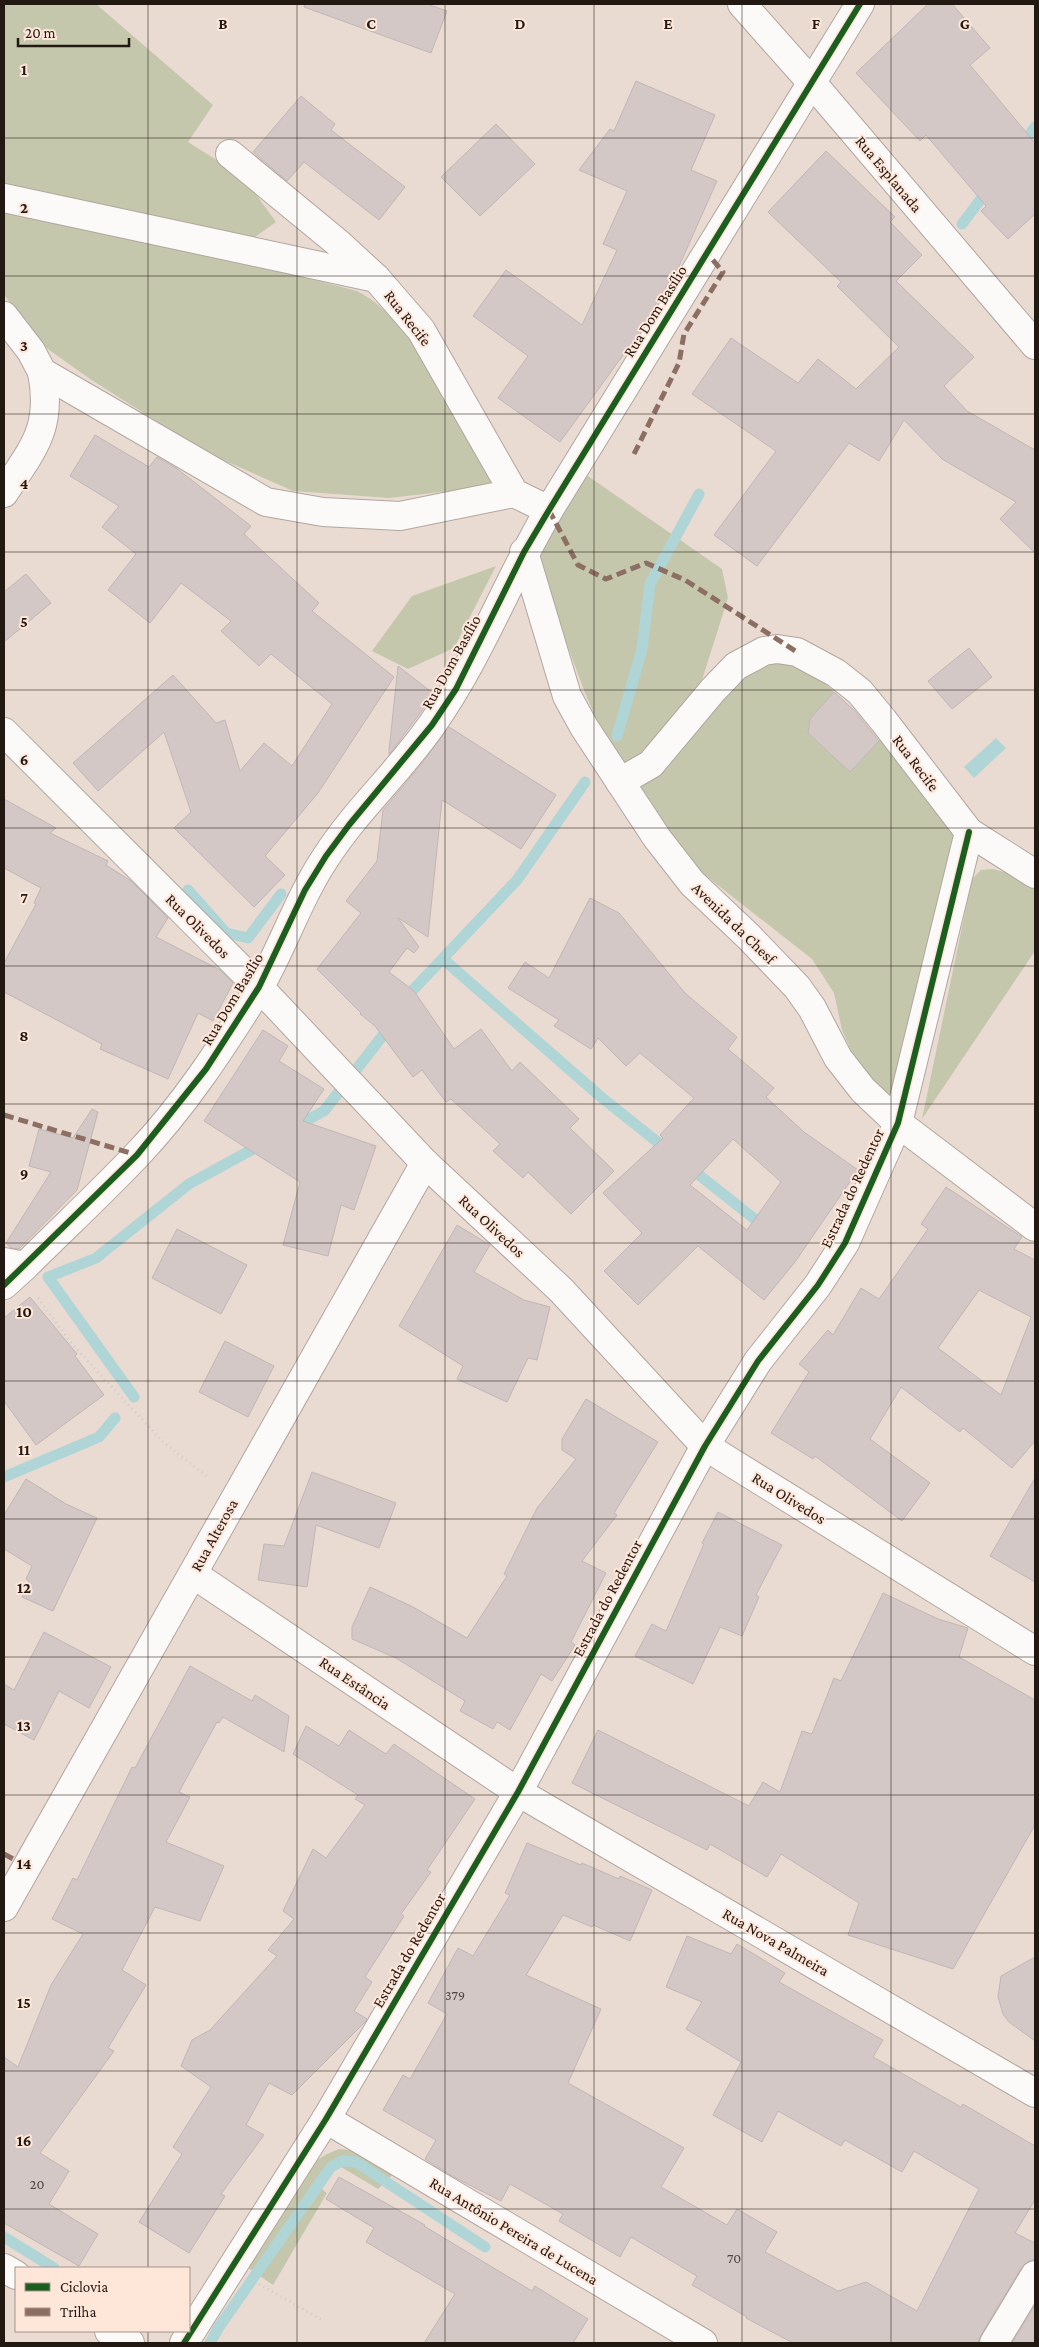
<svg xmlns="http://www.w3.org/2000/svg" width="1039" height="2347" viewBox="0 0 1039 2347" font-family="'Crimson Pro',serif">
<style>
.green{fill:#c5c7ad}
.water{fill:#b0d5d6}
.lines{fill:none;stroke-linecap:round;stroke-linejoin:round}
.stream{stroke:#b0d5d6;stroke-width:11}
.building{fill:#d4c8c7;stroke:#c1b6b6;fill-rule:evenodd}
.minor-casing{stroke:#b2a69f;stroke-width:30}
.tertiary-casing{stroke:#b2a69f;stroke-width:30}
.path{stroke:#d0cbc9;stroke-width:3;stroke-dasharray:1 4;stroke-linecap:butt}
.minor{stroke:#fcfaf8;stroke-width:28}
.tertiary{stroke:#fcfaf8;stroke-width:28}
.quiet{stroke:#8d6e63;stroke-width:5;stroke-dasharray:10 5;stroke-linecap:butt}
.cycleway-casing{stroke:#fee6d9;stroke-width:9}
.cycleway{stroke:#1b5e20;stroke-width:6}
.grid{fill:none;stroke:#231913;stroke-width:1;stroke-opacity:0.55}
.labels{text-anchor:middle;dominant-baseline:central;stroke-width:4;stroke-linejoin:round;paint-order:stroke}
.number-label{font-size:14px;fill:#514642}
.street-label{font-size:16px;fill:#231913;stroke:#fee6d9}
.grid-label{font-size:16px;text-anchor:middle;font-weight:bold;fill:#231913;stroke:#fee6d9;stroke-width:4;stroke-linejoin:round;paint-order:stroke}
</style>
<rect width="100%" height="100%" fill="#eadbd2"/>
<g class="green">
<polygon points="4,4 96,4 213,105 188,142 215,159 253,190 276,222 248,242 4,184"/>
<path d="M4 209 197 249 357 291C398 311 428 366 452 404 469 431 486 458 503 485L389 498 293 491 205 452 90 379 41 344 4 295Z"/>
<polygon points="585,474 722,569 728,598 702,680 672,726 628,768 613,758 585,693 537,563 540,545"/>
<polygon points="496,566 454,648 408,669 372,651 412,596"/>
<polygon points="781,661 809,667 834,692 810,719 808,733 850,772 883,736 958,837 895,1104 857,1064 842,1030 834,993 812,959 701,872 677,850 637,785 738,680 766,664"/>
<polygon points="993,869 1015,875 1035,890 1035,951 922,1119 972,879 981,870"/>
<polygon points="339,2149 349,2150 393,2174 378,2189 336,2164 331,2167 318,2186 327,2193 273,2285 244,2265 312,2163 327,2154"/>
</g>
<polygon class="water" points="996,738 1006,748 974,778 964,767"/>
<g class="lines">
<g class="stream">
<polyline points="1021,147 1035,127"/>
<polyline points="962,224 990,187"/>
<polyline points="617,736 642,649 650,584 699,494"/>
<polyline points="188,890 226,933 248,938 281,894"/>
<polyline points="443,959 601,1097 670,1152"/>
<polyline points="405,1003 411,992 517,880 585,782"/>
<polyline points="291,1129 324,1111 391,1025"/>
<polyline points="689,1167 766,1228"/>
<polyline points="134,1397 48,1277 96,1258 189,1184 264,1143"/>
<polyline points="4,1477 99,1437 115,1418"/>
<polyline points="4,2237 54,2268"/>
<polyline points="210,2343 219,2327 331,2167 342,2161 356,2162 485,2247"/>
</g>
</g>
<g class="building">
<polygon points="305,4 427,4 447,11 431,53 304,7"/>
<polygon points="928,4 952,4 990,48 970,65 1035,143 1035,214 1008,239 981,211 986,206 926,135 920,141 856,73"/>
<polygon points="636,81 715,115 691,170 717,181 676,273 673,275 637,336 560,442 498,398 528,356 473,316 506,270 582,325 617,250 603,244 627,191 579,170 610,129 614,131"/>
<polygon points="301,96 335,124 331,130 405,187 379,220 304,162 287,181 253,152"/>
<polygon points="496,124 535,164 480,216 441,177"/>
<polygon points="826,151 895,217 890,222 922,255 896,281 974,357 944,386 967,411 1035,450 1035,553 1000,519 1016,502 942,459 904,420 879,461 849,443 757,566 714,535 776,451 692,394 731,338 798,383 818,359 856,389 899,347 837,286 841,282 768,212"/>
<polygon points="95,435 149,467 157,457 176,468 251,526 244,534 319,603 312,611 394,677 318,793 265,856 285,875 254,907 174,828 191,812 164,732 98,791 73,763 173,675 216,723 225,720 240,771 264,743 292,766 332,704 271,654 259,666 221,631 231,621 181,583 150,623 108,590 136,554 102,527 119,506 70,476"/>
<polygon points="26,574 51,603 4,642 4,592"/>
<polygon points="969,648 992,677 952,709 928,681"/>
<polygon points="398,666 434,694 389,755 389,751"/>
<polygon points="834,692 855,711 879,741 850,772 808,733 810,719"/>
<polygon points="449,727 556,795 521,849 442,800 428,937 398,918 419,947 414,953 407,948 389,972 414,991 454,1049 481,1029 512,1071 520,1062 579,1119 570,1128 614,1171 571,1214 528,1172 523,1178 493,1151 500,1144 451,1099 446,1102 422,1070 413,1077 375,1026 360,1014 361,1013 317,969 361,913 346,901 377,861 383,810 419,767"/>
<polygon points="4,799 56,828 50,833 108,861 106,865 131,881 168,918 156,937 220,970 233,983 213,1021 198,1013 168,1079 100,1049 102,1044 4,992 4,963 36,904 34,903 41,888 4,868"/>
<path d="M590 898 619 913 685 993 737 1037 728 1049 774 1088 766 1097 804 1132 858 1170 795 1262 764 1300 698 1246 638 1305 604 1271 642 1233 603 1193 663 1138 660 1135 694 1098 640 1053 626 1066 598 1038 591 1049 554 1026 559 1020 508 988 525 962 549 978ZM733 1139 781 1182 747 1230 690 1185Z"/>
<polygon points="263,1030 288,1046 279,1061 324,1089 303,1121 376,1146 354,1210 341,1205 328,1256 283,1245 300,1182 204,1121"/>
<polygon points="92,1109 98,1112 77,1190 19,1249 11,1248 6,1243 51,1172 29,1166 39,1129 73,1138"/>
<path d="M946 1187 1022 1237 1014 1249 1035 1260V1441L1012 1468 963 1428 960 1432 901 1387 870 1439 930 1483 902 1521 815 1456 813 1459 771 1433 809 1372 799 1364 828 1330 833 1335 861 1288 879 1299 928 1229 921 1224ZM979 1290 1031 1317 1001 1395 938 1348Z"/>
<polygon points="457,1225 490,1245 474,1272 524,1300 550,1307 537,1360 528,1358 507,1402 457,1379 463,1366 399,1326"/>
<polygon points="177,1229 247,1265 221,1314 152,1278"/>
<polygon points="30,1297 77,1354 75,1356 104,1395 36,1445 4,1401 4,1318"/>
<polygon points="225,1341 274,1366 248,1417 199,1392"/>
<polygon points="586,1399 658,1442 614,1513 617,1515 582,1561 606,1573 571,1642 575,1645 552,1681 541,1674 510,1730 497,1722 493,1729 460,1711 465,1701 396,1658 352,1639 352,1627 370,1587 413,1607 467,1638 507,1576 504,1574 537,1508 576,1459 562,1450 562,1439"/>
<polygon points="312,1472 396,1503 379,1548 316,1525 307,1587 258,1580 264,1544 284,1546"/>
<polygon points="1035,1478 1035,1582 990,1556"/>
<polygon points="26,1479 66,1504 97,1518 53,1611 22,1597 29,1581 26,1579 32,1566 4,1549 4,1515"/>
<polygon points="718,1512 782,1545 756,1595 759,1597 742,1636 720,1627 693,1684 635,1656 652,1624 666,1631 704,1544 702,1543"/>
<polygon points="883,1593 938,1619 968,1628 959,1657 1035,1700 1035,1825 953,1969 848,1935 859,1903 781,1854 767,1877 710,1844 707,1850 572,1783 598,1730 749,1806 763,1782 780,1792 802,1731 812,1734 834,1678 841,1681"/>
<polygon points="44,1632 111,1667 89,1708 59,1691 34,1740 4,1724 4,1684 14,1690"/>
<polygon points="190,1666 252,1701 255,1695 289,1716 284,1752 223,1717 219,1723 217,1722 179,1792 190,1797 166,1842 224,1866 200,1921 155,1907 122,1970 146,1985 108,2048 114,2051 40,2153 69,2171 49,2204 98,2234 79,2266 4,2223 4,2057 18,2067 51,1985 83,1934 52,1919 73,1878 77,1880 132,1767 135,1768"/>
<polygon points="306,1726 339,1746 349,1730 386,1754 394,1744 475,1799 427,1870 431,1872 401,1914 404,1916 365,1977 372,1982 354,2011 367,2019 366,2021 292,2095 269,2083 246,2125 264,2135 221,2194 225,2196 189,2253 139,2222 182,2154 173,2147 211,2087 181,2066 192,2040 210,2030 277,1956 268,1950 294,1919 283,1911 313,1849 326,1858 365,1805 355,1799 358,1795 293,1754"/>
<polygon points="527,1843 581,1865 582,1863 619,1879 620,1876 652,1890 630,1941 593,1925 592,1927 563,1915 526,1975 601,2009 568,2083 684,2148 661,2187 727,2225 737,2209 777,2232 765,2252 838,2291 866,2282 917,2311 979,2189 914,2151 902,2172 845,2140 841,2146 778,2111 762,2142 713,2115 741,2062 686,2029 702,2002 666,1987 687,1936 731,1954 737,1944 785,1973 779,1982 883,2040 873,2057 961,2107 963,2104 1035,2146 1035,2200 1015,2233 1035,2243 1035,2259 1027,2262 1022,2267 981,2335 978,2343 793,2343 746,2318 747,2317 692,2285 697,2276 631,2237 620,2257 559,2221 563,2214 510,2184 501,2201 452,2176 425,2159 436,2140 383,2110 403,2075 410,2079 447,2014 428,2003 458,1948 473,1956 510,1895 505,1893"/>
<polygon points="1035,1957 1035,2041 1009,2022 1003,2014 998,1997 1001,1976"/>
<polygon points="339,2177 425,2225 424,2226 532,2291 535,2286 588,2319 573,2343 424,2343 455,2294 366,2242 374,2228 326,2199"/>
<polygon points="1035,2305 1035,2343 1012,2343"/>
</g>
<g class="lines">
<defs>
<g id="minor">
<polyline points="742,4 813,84 1035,345"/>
<polyline points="230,154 338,243 376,278 421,330 514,493 549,510"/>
<polyline points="4,198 376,278"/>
<polyline points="4,316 31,351 42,372 266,502 323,512 400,516 514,493"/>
<path d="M4 493C33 448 53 429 42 372"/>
<polyline points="524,552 567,696 584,727 657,838 692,883 749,937 797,987 812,1008 838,1058 863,1090 898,1123 1035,1227"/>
<polyline points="4,732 259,987 425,1163 561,1290 705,1446 1035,1651"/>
<polyline points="620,782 651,764 713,690 736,666 764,651 777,649 797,652 836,673 860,692 883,720 969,832 1035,874"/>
<polyline points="4,1285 25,1266"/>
<polyline points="193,1574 518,1792 1035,2093"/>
<polyline points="4,1907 425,1163"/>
<polyline points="326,2119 703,2343"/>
<polyline points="4,2268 16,2275"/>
<polyline points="109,2331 130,2343"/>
<polyline points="184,2343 326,2119 518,1792 705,1446 758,1361 818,1285 845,1243 898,1123 969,832"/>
</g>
<g id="tertiary">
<path d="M4 1262 25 1266C62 1229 101 1193 137 1155 184 1106 222 1047 258 990 283 947 298 899 326 857 357 809 401 770 433 723 479 658 508 580 549 510L860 4"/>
<polyline points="994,2343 1035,2275"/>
</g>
</defs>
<use href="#minor" class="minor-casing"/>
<use href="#tertiary" class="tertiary-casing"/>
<g class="path">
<polyline points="38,1298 72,1344 164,1443 208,1477"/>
<polyline points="259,2284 322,2320"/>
</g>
<use href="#minor" class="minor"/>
<use href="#tertiary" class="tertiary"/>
<g class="quiet">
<polyline points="634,454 679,363 684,334 723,272 707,253"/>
<polyline points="549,510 578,565 606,579 646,563 685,580 797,652"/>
<polyline points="4,1115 137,1155"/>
<polyline points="4,1854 28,1867"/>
</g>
<defs>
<g id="cycleway">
<polyline points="4,1285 137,1155 206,1069 259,987 305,890 326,856 349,825 432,725 456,689 524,552 549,510 860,4"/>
<polyline points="184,2343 326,2119 518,1792 705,1446 758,1361 818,1285 845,1243 898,1123 969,832"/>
</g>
</defs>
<use href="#cycleway" class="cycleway-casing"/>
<use href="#cycleway" class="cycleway"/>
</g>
<path class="grid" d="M148 4V2268M297 4V2343M445 4V2343M594 4V2343M742 4V2343M891 4V2343M4 138H1035M4 276H1035M4 414H1035M4 552H1035M4 690H1035M4 828H1035M4 966H1035M4 1104H1035M4 1243H1035M4 1381H1035M4 1519H1035M4 1657H1035M4 1795H1035M4 1933H1035M4 2071H1035M4 2209H1035M148 2331V2343"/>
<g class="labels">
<g class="number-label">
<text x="455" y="1995">379</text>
<text x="37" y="2184">20</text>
<text x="734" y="2258">70</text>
</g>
<g class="street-label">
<text transform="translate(889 174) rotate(50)">Rua Esplanada</text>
<text transform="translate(655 311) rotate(-58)">Rua Dom Basílio</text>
<text transform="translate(408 318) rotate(52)">Rua Recife</text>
<text transform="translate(451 662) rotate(-61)">Rua Dom Basílio</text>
<text transform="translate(916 763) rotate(53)">Rua Recife</text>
<text transform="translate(734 923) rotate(44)">Avenida da Chesf</text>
<text transform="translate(198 926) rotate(45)">Rua Olivedos</text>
<text transform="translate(232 999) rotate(-59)">Rua Dom Basílio</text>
<text transform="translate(852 1188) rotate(-65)">Estrada do Redentor</text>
<text transform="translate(492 1226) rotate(43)">Rua Olivedos</text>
<text transform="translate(789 1498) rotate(32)">Rua Olivedos</text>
<text transform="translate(214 1535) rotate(-61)">Rua Alterosa</text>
<text transform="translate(607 1598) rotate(-62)">Estrada do Redentor</text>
<text transform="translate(355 1683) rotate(34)">Rua Estância</text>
<text transform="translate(776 1942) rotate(30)">Rua Nova Palmeira</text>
<text transform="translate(409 1950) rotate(-60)">Estrada do Redentor</text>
<text transform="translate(514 2231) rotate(31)">Rua Antônio Pereira de Lucena</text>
</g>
</g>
<g class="grid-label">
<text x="223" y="29">B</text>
<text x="371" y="29">C</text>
<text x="520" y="29">D</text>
<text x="668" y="29">E</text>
<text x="816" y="29">F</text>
<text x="965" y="29">G</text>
<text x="24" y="75">1</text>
<text x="24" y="213">2</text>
<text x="24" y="351">3</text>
<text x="24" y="489">4</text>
<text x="24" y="627">5</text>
<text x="24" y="765">6</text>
<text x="24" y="903">7</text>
<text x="24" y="1041">8</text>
<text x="24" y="1179">9</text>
<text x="24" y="1317">10</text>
<text x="24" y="1455">11</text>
<text x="24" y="1593">12</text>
<text x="24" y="1731">13</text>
<text x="24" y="1869">14</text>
<text x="24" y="2008">15</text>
<text x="24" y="2146">16</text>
</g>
<rect width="1039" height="2347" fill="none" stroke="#231913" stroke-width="10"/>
<rect x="15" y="2267" width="175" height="65" fill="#fee6d9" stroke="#a6948a"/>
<rect x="25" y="2283" width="25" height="8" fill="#1b5e20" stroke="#a6948a"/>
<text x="60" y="2292" font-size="15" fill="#231913">Ciclovia</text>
<rect x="25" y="2308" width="25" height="8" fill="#8d6e63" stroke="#a6948a"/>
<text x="60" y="2317" font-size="15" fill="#231913">Trilha</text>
<path d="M18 38v8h111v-8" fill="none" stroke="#231913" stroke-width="2.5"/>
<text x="25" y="38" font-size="15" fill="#231913" stroke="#fee6d9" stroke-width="4" paint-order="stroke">20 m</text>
</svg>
